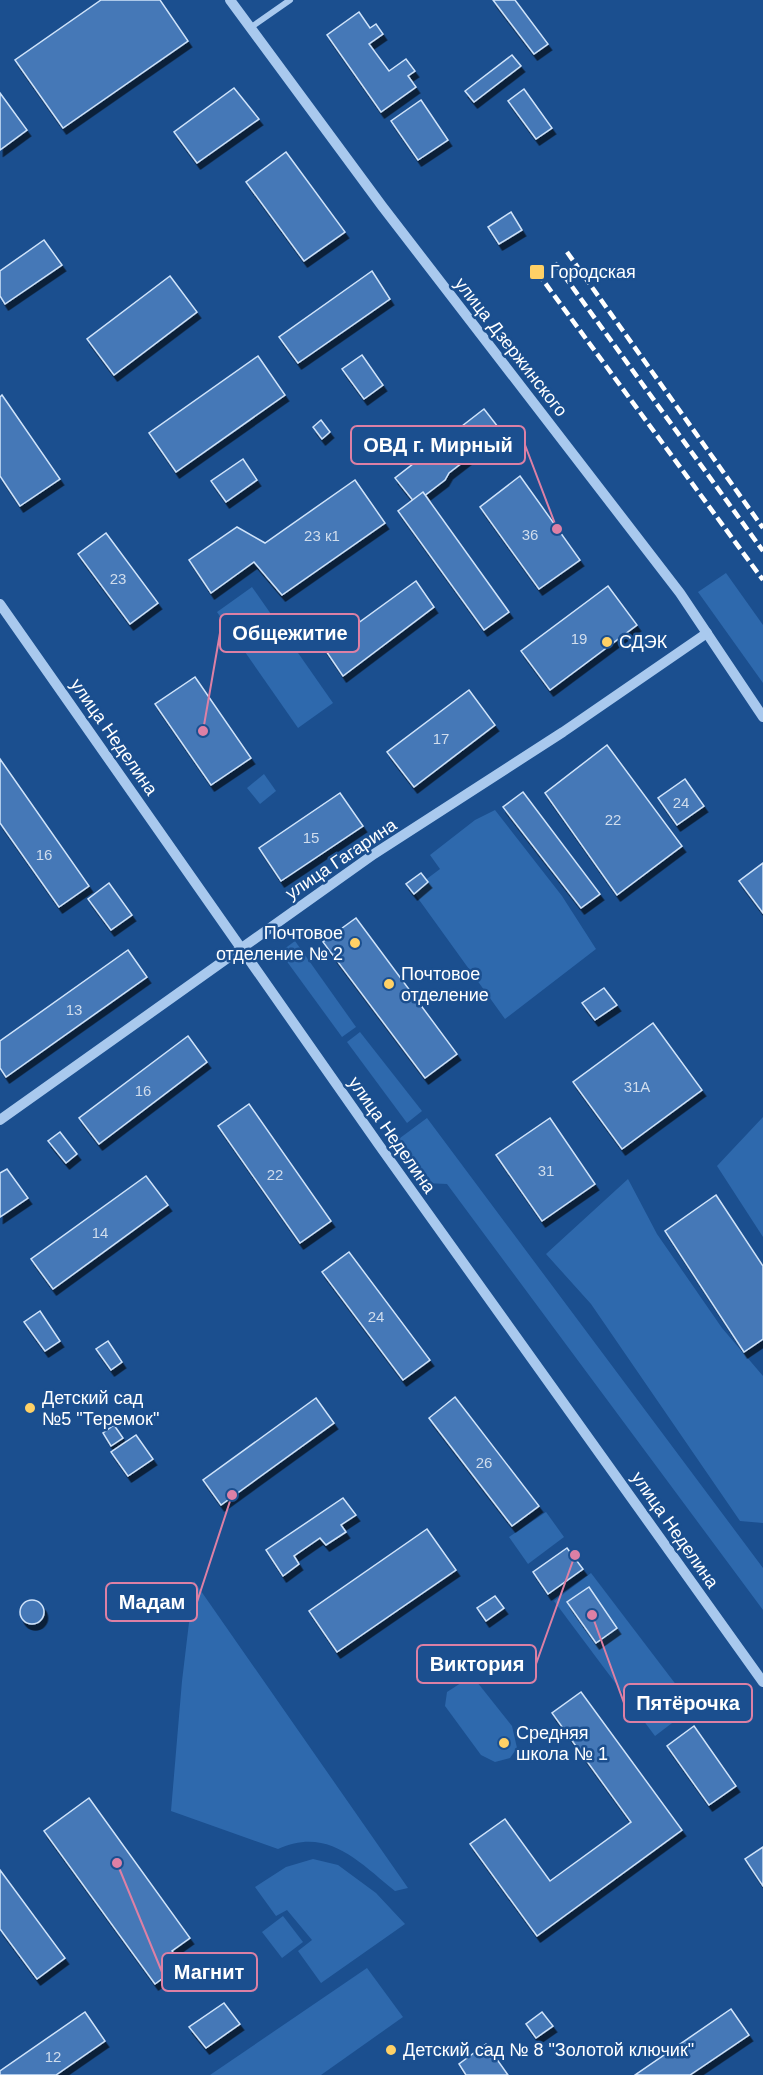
<svg xmlns="http://www.w3.org/2000/svg" width="763" height="2075" viewBox="0 0 763 2075" font-family="Arial,sans-serif">
<style>
.green{fill:#2e69ad}
.building{fill:#4478b7;stroke:#cfe3fa;stroke-width:1.5;filter:url(#shadow)}
.lines{fill:none;stroke-linecap:round;stroke-linejoin:round}
.minor{stroke:#a9c9ee;stroke-width:6}
.tertiary{stroke:#a9c9ee;stroke-width:10}
.rail{stroke:#fff;stroke-width:4.5;stroke-dasharray:10 4.5;stroke-linecap:butt}
.poi-dot{fill:#ffd166;stroke:#1b4f8f;stroke-width:2}
.labels{text-anchor:middle;dominant-baseline:central;stroke-width:5;stroke-linejoin:round;paint-order:stroke}
.number-label{font-size:15px;fill:#d0dded}
.poi-label{font-size:18px;fill:#fff;stroke:#1b4f8f;text-anchor:start}
.street-label{font-size:18px;fill:#fff;stroke:#1b4f8f}
.leader{fill:none;stroke:#dd80a5;stroke-width:2}
.callout-dot{fill:#dd80a5;stroke:#1b4f8f;stroke-width:2}
.callout{fill:#1b4f8f;stroke:#dd80a5;stroke-width:2}
.callout-label{font-size:20px;text-anchor:middle;font-weight:bold;fill:#fff}
</style>
<defs>
<filter id="shadow"><feDropShadow dx="3.5" dy="6" stdDeviation="0" flood-color="#0009"/></filter>
</defs>
<rect width="100%" height="100%" fill="#1b4f8f"/>
<g class="green">
<polygon points="726,573 763,625 763,683 698,592"/>
<polygon points="252,587 333,703 298,728 217,612"/>
<polygon points="264,774 276,791 260,804 247,788"/>
<polygon points="495,810 562,896 596,949 505,1019 412,890 440,869 430,855 475,820"/>
<polygon points="295,941 356,1027 342,1037 280,952"/>
<polygon points="360,1032 422,1111 407,1123 347,1042"/>
<polygon points="763,1117 763,1237 717,1166"/>
<polygon points="427,1118 763,1568 763,1610 447,1184 425,1183 396,1141"/>
<polygon points="628,1179 657,1234 722,1328 763,1376 763,1523 740,1521 591,1304 546,1254"/>
<polygon points="546,1512 564,1537 528,1564 509,1537"/>
<polygon points="591,1573 693,1707 655,1736 554,1601"/>
<path d="M194 1581 408 1888 395 1891C359 1862 328 1826 278 1849L171 1811 182 1681Z"/>
<polygon points="464,1681 477,1682 512,1726 517,1748 510,1758 495,1762 481,1755 445,1706 447,1692"/>
<polygon points="313,1859 338,1865 376,1893 405,1924 321,1983 298,1951 312,1940 287,1910 276,1916 255,1887 286,1867"/>
<polygon points="283,1916 303,1942 282,1958 262,1932"/>
<polygon points="367,1968 403,2017 321,2075 210,2075"/>
</g>
<g class="building">
<polygon points="101,0 160,0 188,41 63,128 15,60"/>
<polygon points="493,0 515,0 548,44 534,54"/>
<polygon points="359,12 370,28 376,24 383,34 369,44 389,71 406,59 415,71 408,76 416,87 381,112 327,35"/>
<polygon points="512,55 521,66 474,102 465,91"/>
<polygon points="234,88 259,119 197,163 174,132"/>
<polygon points="524,89 552,128 536,139 508,101"/>
<polygon points="0,93 27,130 0,150"/>
<polygon points="421,100 448,140 418,160 391,121"/>
<polygon points="286,152 345,232 304,261 246,182"/>
<polygon points="511,212 522,230 499,244 488,227"/>
<polygon points="44,240 62,265 5,304 0,296 0,271"/>
<polygon points="372,271 390,299 298,363 279,337"/>
<polygon points="170,276 197,312 114,375 87,339"/>
<polygon points="362,355 383,385 364,399 342,369"/>
<polygon points="258,356 285,395 176,472 149,433"/>
<polygon points="2,395 60,479 20,506 0,476 0,397"/>
<polygon points="484,409 502,432 449,473 445,480 415,503 395,478"/>
<polygon points="321,420 330,432 322,439 313,427"/>
<polygon points="243,459 257,480 226,502 211,481"/>
<polygon points="520,476 580,560 539,589 480,507"/>
<polygon points="355,480 385,523 282,595 254,562 211,593 189,560 237,527 265,543"/>
<polygon points="423,492 509,612 484,630 398,511"/>
<polygon points="106,533 158,603 130,624 78,554"/>
<polygon points="416,581 434,607 343,676 324,648"/>
<polygon points="608,586 637,625 550,690 521,651"/>
<polygon points="195,677 251,758 211,785 155,704"/>
<polygon points="469,690 495,725 414,787 387,752"/>
<polygon points="607,745 682,846 617,895 545,793"/>
<polygon points="0,759 89,886 59,907 0,823"/>
<polygon points="685,779 704,806 677,825 658,798"/>
<polygon points="523,792 600,894 581,908 503,807"/>
<polygon points="340,793 363,826 281,881 259,848"/>
<polygon points="763,863 763,913 739,881"/>
<polygon points="421,873 428,882 414,894 406,884"/>
<polygon points="109,883 132,915 111,930 88,899"/>
<polygon points="356,918 457,1054 425,1078 323,942"/>
<polygon points="128,950 147,977 6,1077 0,1068 0,1041"/>
<polygon points="604,988 617,1005 595,1020 582,1003"/>
<polygon points="653,1023 702,1090 622,1149 573,1082"/>
<polygon points="188,1036 207,1062 99,1144 79,1118"/>
<polygon points="249,1104 331,1221 300,1243 218,1126"/>
<polygon points="550,1118 595,1184 542,1221 496,1155"/>
<polygon points="60,1132 77,1154 66,1163 48,1141"/>
<polygon points="7,1169 28,1198 0,1217 0,1173"/>
<polygon points="146,1176 168,1205 53,1289 31,1259"/>
<polygon points="716,1195 763,1266 763,1339 744,1352 665,1231"/>
<polygon points="349,1252 430,1360 403,1380 322,1272"/>
<polygon points="40,1311 60,1341 45,1351 24,1322"/>
<polygon points="108,1341 122,1362 111,1370 96,1349"/>
<polygon points="455,1397 539,1506 512,1526 429,1418"/>
<polygon points="316,1398 334,1423 221,1505 203,1480"/>
<polygon points="114,1425 123,1438 111,1446 103,1433"/>
<polygon points="136,1435 153,1459 128,1476 111,1452"/>
<polygon points="343,1498 356,1515 341,1525 346,1532 326,1545 320,1538 294,1556 299,1564 283,1576 266,1550"/>
<polygon points="427,1529 456,1570 337,1652 309,1611"/>
<polygon points="567,1548 583,1569 548,1594 533,1572"/>
<polygon points="589,1587 617,1628 596,1643 567,1602"/>
<polygon points="495,1596 504,1608 486,1621 477,1608"/>
<circle cx="32" cy="1612" r="12"/>
<polygon points="581,1692 682,1830 537,1936 470,1844 505,1819 550,1881 631,1822 552,1713"/>
<polygon points="694,1726 736,1786 709,1805 667,1746"/>
<polygon points="89,1798 190,1938 172,1951 179,1961 167,1970 170,1973 155,1984 44,1831"/>
<polygon points="763,1847 763,1886 745,1859"/>
<polygon points="0,1870 65,1958 37,1979 0,1929"/>
<polygon points="224,2003 240,2024 206,2048 189,2027"/>
<polygon points="731,2009 749,2035 690,2075 635,2075"/>
<polygon points="85,2012 105,2041 56,2075 0,2075 0,2071"/>
<polygon points="542,2012 553,2026 536,2038 526,2024"/>
<polygon points="486,2044 508,2075 466,2075 459,2064"/>
</g>
<g class="lines">
<polyline class="minor" points="250,28 290,0"/>
<g class="tertiary">
<polyline points="230,0 382,206 680,593 763,717"/>
<polyline points="0,604 379,1145 763,1682"/>
<polyline points="0,1120 374,854 563,732 707,633"/>
</g>
<g class="rail">
<polyline points="567,252 763,528"/>
<polyline points="555,263 763,551"/>
<polyline points="537,272 763,580"/>
</g>
</g>
<g class="poi-dot">
<rect x="529" y="264" width="16" height="16" rx="3"/>
<circle cx="607" cy="642" r="6"/>
<circle cx="355" cy="943" r="6"/>
<circle cx="389" cy="984" r="6"/>
<circle cx="30" cy="1408" r="6"/>
<circle cx="504" cy="1743" r="6"/>
<circle cx="391" cy="2050" r="6"/>
</g>
<g class="labels">
<g class="number-label">
<text x="530" y="534">36</text>
<text x="322" y="535">23 к1</text>
<text x="118" y="578">23</text>
<text x="579" y="638">19</text>
<text x="441" y="738">17</text>
<text x="681" y="802">24</text>
<text x="613" y="819">22</text>
<text x="311" y="837">15</text>
<text x="44" y="854">16</text>
<text x="74" y="1009">13</text>
<text x="637" y="1086">31А</text>
<text x="143" y="1090">16</text>
<text x="546" y="1170">31</text>
<text x="275" y="1174">22</text>
<text x="100" y="1232">14</text>
<text x="376" y="1316">24</text>
<text x="484" y="1462">26</text>
<text x="53" y="2056">12</text>
</g>
<g class="poi-label">
<text x="550" y="272">Городская</text>
<text x="619" y="642">СДЭК</text>
<text x="343" y="933" text-anchor="end">Почтовое<tspan x="343" dy="21">отделение № 2</tspan></text>
<text x="401" y="974">Почтовое<tspan x="401" dy="21">отделение</tspan></text>
<text x="42" y="1398">Детский сад<tspan x="42" dy="21">№5 "Теремок"</tspan></text>
<text x="516" y="1733">Средняя<tspan x="516" dy="21">школа № 1</tspan></text>
<text x="403" y="2050">Детский сад № 8 "Золотой ключик"</text>
</g>
<g class="street-label">
<text transform="translate(511 347) rotate(52)">улица Дзержинского</text>
<text transform="translate(114 737) rotate(55)">улица Неделина</text>
<text transform="translate(341 859) rotate(-34)">улица Гагарина</text>
<text transform="translate(392 1135) rotate(55)">улица Неделина</text>
<text transform="translate(675 1530) rotate(55)">улица Неделина</text>
</g>
</g>
<path class="leader" d="M557 529L525 445M203 731L220 633M232 1495L197 1602M575 1555L536 1664M592 1615L624 1703M117 1863L162 1972"/>
<g class="callout-dot">
<circle cx="557" cy="529" r="6"/>
<circle cx="203" cy="731" r="6"/>
<circle cx="232" cy="1495" r="6"/>
<circle cx="575" cy="1555" r="6"/>
<circle cx="592" cy="1615" r="6"/>
<circle cx="117" cy="1863" r="6"/>
</g>
<g class="callout">
<rect x="351" y="426" width="174" height="38" rx="6"/>
<rect x="220" y="614" width="139" height="38" rx="6"/>
<rect x="106" y="1583" width="91" height="38" rx="6"/>
<rect x="417" y="1645" width="119" height="38" rx="6"/>
<rect x="624" y="1684" width="128" height="38" rx="6"/>
<rect x="162" y="1953" width="95" height="38" rx="6"/>
</g>
<g class="callout-label">
<text x="438" y="452">ОВД г. Мирный</text>
<text x="290" y="640">Общежитие</text>
<text x="152" y="1609">Мадам</text>
<text x="477" y="1671">Виктория</text>
<text x="688" y="1710">Пятёрочка</text>
<text x="209" y="1979">Магнит</text>
</g>
</svg>
